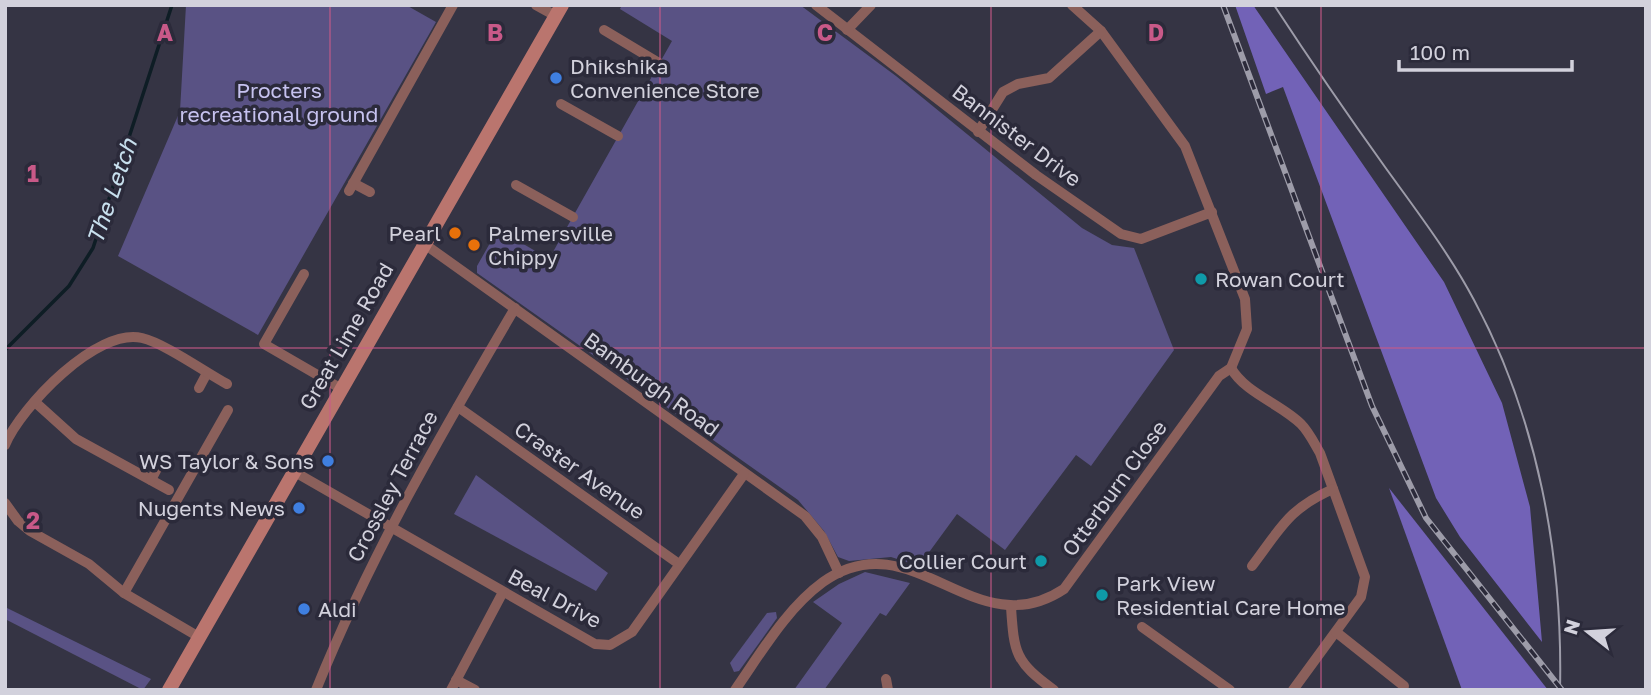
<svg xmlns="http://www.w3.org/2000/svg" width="1651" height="695" viewBox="0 0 1651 695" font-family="'Golos Text',sans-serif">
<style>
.green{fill:#595284}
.forest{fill:#7262b7}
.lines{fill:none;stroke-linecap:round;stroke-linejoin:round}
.stream{stroke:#0e1d25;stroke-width:3.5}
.street{stroke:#8b605b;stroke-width:10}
.secondary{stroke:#ba756e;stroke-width:14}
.tram{stroke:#9d9ca9;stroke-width:2}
.rail-casing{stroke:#9d9ca9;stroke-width:6}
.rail{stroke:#2b2a3a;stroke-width:3.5;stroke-dasharray:10;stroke-linecap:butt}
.grid{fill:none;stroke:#c85988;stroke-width:2;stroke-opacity:0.55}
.shop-dot{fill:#3f7fe0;stroke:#2b2a3a;stroke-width:2.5}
.food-dot{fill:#e8710a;stroke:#2b2a3a;stroke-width:2.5}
.culture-dot{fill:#0f9aa8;stroke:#2b2a3a;stroke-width:2.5}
.labels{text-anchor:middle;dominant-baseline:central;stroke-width:7;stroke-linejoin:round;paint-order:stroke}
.poi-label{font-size:21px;fill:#d2d1dc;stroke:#2b2a3a;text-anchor:start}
.park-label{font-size:21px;fill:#c6c2ef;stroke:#2b2a3a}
.street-label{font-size:21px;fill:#d2d1dc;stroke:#2b2a3a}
.water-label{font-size:23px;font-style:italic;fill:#c8e0ee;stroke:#2b2a3a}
.grid-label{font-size:23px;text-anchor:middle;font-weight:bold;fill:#c85988;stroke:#2b2a3a;stroke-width:7;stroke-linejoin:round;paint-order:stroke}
</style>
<rect width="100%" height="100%" fill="#353444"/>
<g class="green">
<polygon points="186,5 406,5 436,22 258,335 118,256 180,111"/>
<polygon points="622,5 800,5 896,76 1082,228 1112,245 1134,248 1174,350 1091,466 1076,455 1005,550 957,514 919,566 891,557 849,561 838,557 824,531 798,500 477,273 477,266 498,229 549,259 672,41 620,9"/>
<polygon points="476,475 608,573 596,591 454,514"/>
<polygon points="865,572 910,583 886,616 880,613 824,690 794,690 842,623 813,602 839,584"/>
<polygon points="5,607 151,679 143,690 5,619"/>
<polygon points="776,612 777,618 739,671 734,672 730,663 767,613"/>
</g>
<g class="forest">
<polygon points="1235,5 1253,5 1444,282 1502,403 1530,507 1542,642 1460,537 1436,498 1283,87 1266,94"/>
<polygon points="1389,488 1548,690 1462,690"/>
</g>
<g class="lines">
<polyline class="stream" points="5,350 69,286 93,248 172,5"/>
<g class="street">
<polyline points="536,5 556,16"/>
<polyline points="816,5 1036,175 1121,234 1141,239 1212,212"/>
<polyline points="1072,5 1101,31 1185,146 1245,299 1247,329 1231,368"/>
<polyline points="604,30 659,63"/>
<polyline points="847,30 871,5"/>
<polyline points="561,104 618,136"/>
<polyline points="978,132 1003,92 1018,84 1049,78 1101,31"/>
<polyline points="353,183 370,192"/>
<polyline points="516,185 573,217"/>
<polyline points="349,191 453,5"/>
<polyline points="423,243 805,516 822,537 839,573"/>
<polyline points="304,274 264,344 340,388"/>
<path d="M1231 368C1245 393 1281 404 1301 424 1309 432 1314 443 1320 453L1365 577 1361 597 1293 690"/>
<polyline points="199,388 207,373"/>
<polyline points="35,402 76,439 169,490"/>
<polyline points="458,407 679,564"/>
<path d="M5 445C21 407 97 327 142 338 164 343 205 372 227 384"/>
<polyline points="293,471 595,644 610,645 632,632 744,474"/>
<polyline points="151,480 160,463"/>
<polyline points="5,503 18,521 30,531 89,564 124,593 199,637"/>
<path d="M1252 566C1281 528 1288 509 1333 489"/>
<polyline points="124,593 228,410"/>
<path d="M1011 607C1014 653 1015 662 1054 690"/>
<polyline points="1142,627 1230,690"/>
<polyline points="1336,632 1404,686"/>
<polyline points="886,679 888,690"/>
<polyline points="456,680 475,690"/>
<path d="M316 690C370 556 442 432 515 308"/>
<polyline points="451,690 503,592"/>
<path d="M735 690C761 653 786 609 823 582 913 518 974 649 1064 589L1219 376 1231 368"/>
</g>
<polyline class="secondary" points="169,690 562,5"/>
<path class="tram" d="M1274 5C1310 60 1347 114 1385 167 1416 210 1449 253 1474 300 1538 419 1563 556 1560 690"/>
<defs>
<polyline id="rail" points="1223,5 1372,406 1426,518 1562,690"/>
</defs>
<use href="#rail" class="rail-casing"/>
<use href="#rail" class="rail"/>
</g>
<path class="grid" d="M330 5V690M660 5V690M991 5V690M1321 5V690M5 348H1646"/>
<g class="shop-dot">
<circle cx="556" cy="78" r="7"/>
<circle cx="328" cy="461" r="7"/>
<circle cx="299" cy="508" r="7"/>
<circle cx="304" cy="609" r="7"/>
</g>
<g class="food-dot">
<circle cx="455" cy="233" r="7"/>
<circle cx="474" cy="245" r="7"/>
</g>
<g class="culture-dot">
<circle cx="1201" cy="279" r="7"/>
<circle cx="1041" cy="561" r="7"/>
<circle cx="1102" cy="595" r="7"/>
</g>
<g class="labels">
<g class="poi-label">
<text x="570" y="66">Dhikshika<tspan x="570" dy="24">Convenience Store</tspan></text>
<text x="441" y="233" text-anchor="end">Pearl</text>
<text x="488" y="233">Palmersville<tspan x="488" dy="24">Chippy</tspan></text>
<text x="1215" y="279">Rowan Court</text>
<text x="314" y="461" text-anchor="end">WS Taylor &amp; Sons</text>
<text x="285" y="508" text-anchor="end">Nugents News</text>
<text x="1027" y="561" text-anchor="end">Collier Court</text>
<text x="1116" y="583">Park View<tspan x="1116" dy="24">Residential Care Home</tspan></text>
<text x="318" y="609">Aldi</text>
</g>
<g class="park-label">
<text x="279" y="90">Procters<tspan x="279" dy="24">recreational ground</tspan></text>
</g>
<g class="street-label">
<text transform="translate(1017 135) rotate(37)">Bannister Drive</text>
<text transform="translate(346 336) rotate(-60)">Great Lime Road</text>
<text transform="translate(652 384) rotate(36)">Bamburgh Road</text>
<text transform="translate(580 470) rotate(35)">Craster Avenue</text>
<text transform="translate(392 486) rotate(-62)">Crossley Terrace</text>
<text transform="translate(1114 488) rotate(-54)">Otterburn Close</text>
<text transform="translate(555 598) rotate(28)">Beal Drive</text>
</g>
<g class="water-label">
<text transform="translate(111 191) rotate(-71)">The Letch</text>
</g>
</g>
<g class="grid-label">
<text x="165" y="41">A</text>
<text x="495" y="41">B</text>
<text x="825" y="41">C</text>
<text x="1156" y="41">D</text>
<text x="33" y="182">1</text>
<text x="33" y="529">2</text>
</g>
<rect width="1651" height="695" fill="none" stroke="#d2d1dc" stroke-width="14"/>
<g transform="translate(1588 632) rotate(287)" stroke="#2b2a3a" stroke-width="5" paint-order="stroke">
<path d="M0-5L12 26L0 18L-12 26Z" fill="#d2d1dc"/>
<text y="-10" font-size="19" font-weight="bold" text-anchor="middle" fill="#d2d1dc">N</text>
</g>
<path d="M1399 60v10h173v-10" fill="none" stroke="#d2d1dc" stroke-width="3.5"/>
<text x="1410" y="60" font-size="21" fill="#d2d1dc" stroke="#2b2a3a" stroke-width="5" paint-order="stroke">100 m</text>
</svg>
